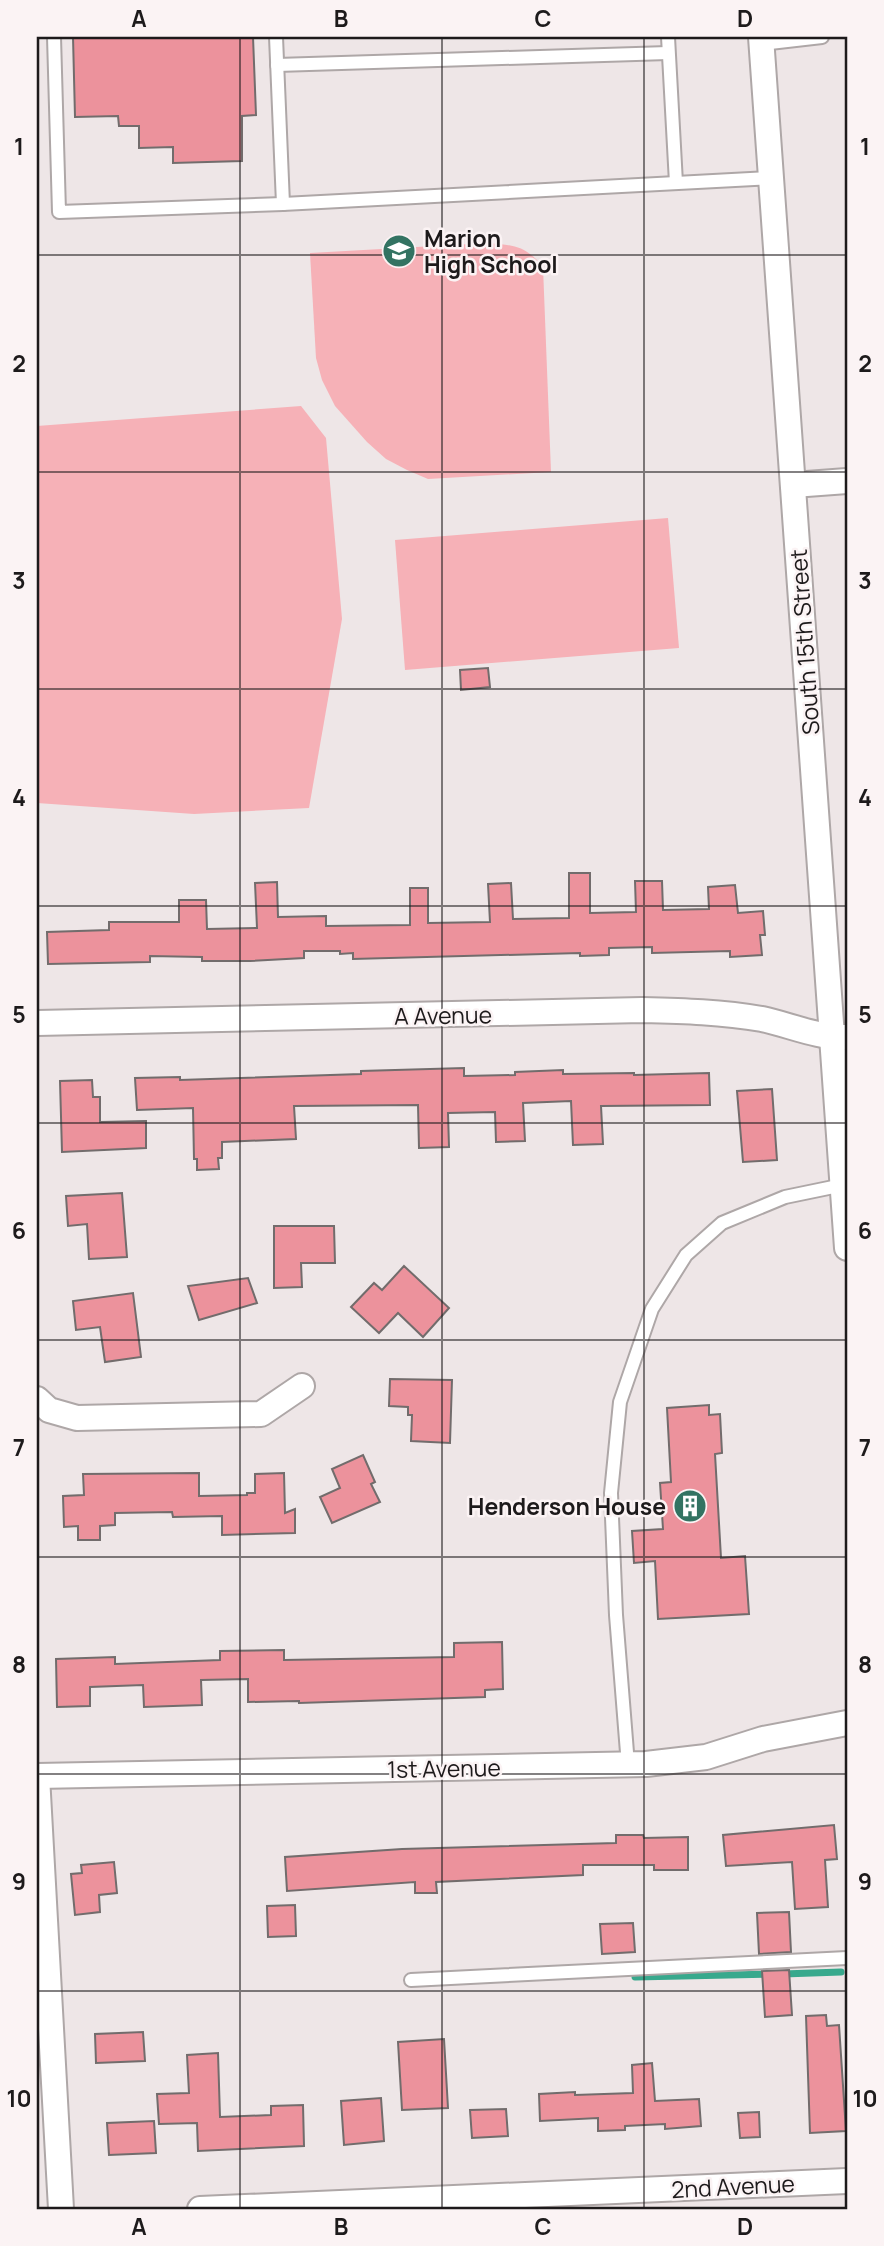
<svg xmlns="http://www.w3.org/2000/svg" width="884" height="2246" viewBox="0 0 884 2246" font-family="Manrope,sans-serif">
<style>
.green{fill:#f6b1b7}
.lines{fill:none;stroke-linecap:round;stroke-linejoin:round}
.stream{stroke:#38a98d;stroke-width:7}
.building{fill:#ec929c;stroke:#726c6c;stroke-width:2}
.lane-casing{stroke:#aea7a7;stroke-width:16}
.street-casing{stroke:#aea7a7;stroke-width:28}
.lane{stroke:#fff;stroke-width:12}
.street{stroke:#fff;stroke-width:24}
.grid{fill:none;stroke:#1d1a1b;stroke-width:2;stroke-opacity:0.55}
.labels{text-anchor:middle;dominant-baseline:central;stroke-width:5;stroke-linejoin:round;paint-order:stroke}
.poi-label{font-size:23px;font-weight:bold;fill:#1d1a1b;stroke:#fbf3f4;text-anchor:start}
.street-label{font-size:23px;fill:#1d1a1b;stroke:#fbf3f4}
.neatline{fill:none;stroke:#1d1a1b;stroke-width:2.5}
.grid-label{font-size:23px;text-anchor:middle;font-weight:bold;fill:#1d1a1b}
</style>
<rect width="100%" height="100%" fill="#eee6e7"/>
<g class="green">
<path d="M488 243C514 245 526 246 543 267L551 472 428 479 407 470 386 459 367 442 335 406 322 380 316 358 310 253Z"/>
<polygon points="301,406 326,438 342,619 309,808 194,814 37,803 37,426"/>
<polygon points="668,518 679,648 405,670 395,540"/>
</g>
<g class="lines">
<g class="stream">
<polyline points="783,1974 841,1972"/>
<polyline points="635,1977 771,1974"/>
</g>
</g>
<g class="building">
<polygon points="73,37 253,37 256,115 242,116 242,161 173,163 173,147 139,148 139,126 119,126 118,116 75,117"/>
<polygon points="488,668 490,687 461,690 460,670"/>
<polygon points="569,873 590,873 590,913 636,912 635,881 662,881 663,910 709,909 708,887 735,885 738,913 763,911 765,935 760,935 762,955 730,957 730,951 652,953 652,947 609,948 609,955 580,956 580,953 353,959 353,953 340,954 340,951 304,951 304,958 250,961 202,961 202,957 150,956 150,962 48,964 47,932 109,930 109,922 179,922 179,900 206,900 207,929 257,928 255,883 277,882 278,917 326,916 326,926 410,925 410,888 428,888 428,923 490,922 488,884 511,883 513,919 569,918"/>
<polygon points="464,1068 464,1076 515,1075 515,1072 563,1070 563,1074 634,1073 634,1075 709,1073 710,1105 601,1106 603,1144 573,1145 571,1101 523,1103 525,1141 496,1142 495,1112 448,1113 449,1147 419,1148 418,1105 294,1106 296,1139 222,1142 222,1158 218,1158 219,1169 197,1170 197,1159 194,1159 193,1108 137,1110 135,1078 180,1077 180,1080 361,1074 361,1071"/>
<polygon points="92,1080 93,1097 100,1097 100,1122 146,1121 146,1148 62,1152 60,1081"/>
<polygon points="772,1089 777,1160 743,1162 737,1091"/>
<polygon points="122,1193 127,1257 89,1259 87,1224 68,1226 66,1196"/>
<polygon points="274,1226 334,1226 335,1263 301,1263 302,1287 274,1288"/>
<polygon points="404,1266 449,1308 423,1337 398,1313 379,1333 351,1307 374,1283 382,1290"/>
<polygon points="248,1278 257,1303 199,1320 188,1286"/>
<polygon points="133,1293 141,1357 105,1362 100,1327 76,1330 73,1301"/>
<polygon points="390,1379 452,1380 450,1443 411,1441 412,1415 408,1415 408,1407 389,1406"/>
<polygon points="709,1405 709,1415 720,1414 722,1453 715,1454 721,1558 745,1556 749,1614 658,1619 655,1561 634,1563 632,1531 663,1529 660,1483 671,1482 667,1408"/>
<polygon points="363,1455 375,1482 371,1484 380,1502 332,1523 320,1497 340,1488 332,1469"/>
<polygon points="199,1473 199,1496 247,1495 247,1493 255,1493 255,1474 284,1473 285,1513 295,1509 295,1533 222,1535 222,1516 173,1517 172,1512 115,1513 115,1525 100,1526 100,1540 78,1540 78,1526 64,1527 63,1496 84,1495 83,1474"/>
<polygon points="502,1642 503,1689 485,1690 485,1697 299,1703 299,1701 248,1702 248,1679 201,1680 202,1705 144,1707 143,1685 90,1687 90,1706 57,1707 56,1659 115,1657 115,1664 220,1660 220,1651 284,1650 284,1660 454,1657 454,1643"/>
<polygon points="834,1825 837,1859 825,1860 828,1907 795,1909 792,1862 726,1866 723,1835"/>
<polygon points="616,1835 643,1835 644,1838 688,1837 688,1870 654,1870 654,1865 583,1865 583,1875 436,1882 437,1893 415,1893 415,1882 287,1891 285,1857 402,1849 616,1843"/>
<polygon points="114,1862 117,1893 99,1895 100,1912 75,1915 71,1874 82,1873 81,1865"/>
<polygon points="295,1905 296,1936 268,1937 267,1906"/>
<polygon points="789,1912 791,1952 759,1954 757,1913"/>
<polygon points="633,1923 635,1952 602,1954 600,1924"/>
<polygon points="789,1970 792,2015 765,2017 762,1971"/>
<polygon points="826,2015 827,2026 839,2025 846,2131 810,2133 806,2016"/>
<polygon points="143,2032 145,2061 96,2063 95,2034"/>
<polygon points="444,2039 448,2108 402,2110 398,2042"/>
<polygon points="218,2053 220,2117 271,2115 271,2106 303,2105 304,2146 198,2151 197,2123 159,2124 157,2094 189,2093 187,2055"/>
<polygon points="652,2063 655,2101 699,2099 701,2126 665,2129 665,2124 625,2126 625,2130 598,2131 598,2118 540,2121 539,2094 575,2092 575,2095 633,2093 632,2065"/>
<polygon points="381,2098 384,2141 344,2145 341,2101"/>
<polygon points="506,2109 508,2136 472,2138 470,2110"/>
<polygon points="759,2112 760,2137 740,2138 738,2113"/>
<polygon points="154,2121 156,2153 109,2155 107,2123"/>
</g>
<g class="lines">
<defs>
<g id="lane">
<polyline points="54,37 59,212 283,204 771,178"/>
<polyline points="276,37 283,204"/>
<polyline points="668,37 676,183"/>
<polyline points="761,44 822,37"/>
<polyline points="277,65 668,53"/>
<polyline points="628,1765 616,1615 611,1493 620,1402 652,1309 686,1255 722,1223 785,1197 843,1185"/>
<polyline points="411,1980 847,1958"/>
</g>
<g id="street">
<polyline points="761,37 847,1248"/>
<polyline points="793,485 847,481"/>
<path d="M37 1023 642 1010C683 1011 722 1012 762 1019 790 1025 818 1038 847 1037"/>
<polyline points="37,1399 49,1410 77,1418 261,1414 302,1386"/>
<polyline points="37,1776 646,1764 706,1757 763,1739 847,1723"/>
<polyline points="37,1776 61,2209"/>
<polyline points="200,2209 847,2181"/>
</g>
</defs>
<use href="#lane" class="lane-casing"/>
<use href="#street" class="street-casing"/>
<use href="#lane" class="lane"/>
<use href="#street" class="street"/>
</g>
<path class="grid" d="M240 37V2209M442 37V2209M644 37V2209M37 255H847M37 472H847M37 689H847M37 906H847M37 1123H847M37 1340H847M37 1557H847M37 1774H847M37 1991H847"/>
<defs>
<symbol id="school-disc" viewBox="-11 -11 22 22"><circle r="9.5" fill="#337362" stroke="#fbf3f4"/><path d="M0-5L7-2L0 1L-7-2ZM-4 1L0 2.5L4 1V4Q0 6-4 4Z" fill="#fff"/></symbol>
<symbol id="building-disc" viewBox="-11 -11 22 22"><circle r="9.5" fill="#337362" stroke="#fbf3f4"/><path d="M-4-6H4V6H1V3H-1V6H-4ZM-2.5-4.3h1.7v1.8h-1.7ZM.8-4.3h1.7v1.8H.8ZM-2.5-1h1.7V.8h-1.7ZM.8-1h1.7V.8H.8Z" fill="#fff"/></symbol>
</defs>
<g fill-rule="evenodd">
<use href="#school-disc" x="380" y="232" width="38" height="38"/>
<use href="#building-disc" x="671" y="1487" width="38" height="38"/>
</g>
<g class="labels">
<g class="poi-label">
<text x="424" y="238">Marion<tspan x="424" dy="26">High School</tspan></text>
<text x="666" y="1506" text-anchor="end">Henderson House</text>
</g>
<g class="street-label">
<text transform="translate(804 642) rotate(-94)">South 15th Street</text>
<text transform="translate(443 1015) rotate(-1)">A Avenue</text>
<text transform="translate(444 1768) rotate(-1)">1st Avenue</text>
<text transform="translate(733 2186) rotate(-3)">2nd Avenue</text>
</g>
</g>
<rect width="884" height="2246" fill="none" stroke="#fbf3f4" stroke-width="77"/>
<rect x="38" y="38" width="808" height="2170" class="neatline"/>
<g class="grid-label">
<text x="139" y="27">A</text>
<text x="341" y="27">B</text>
<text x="543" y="27">C</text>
<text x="745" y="27">D</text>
<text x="19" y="155">1</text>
<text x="865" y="155">1</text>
<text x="19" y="372">2</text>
<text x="865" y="372">2</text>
<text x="19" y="589">3</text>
<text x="865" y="589">3</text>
<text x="19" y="806">4</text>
<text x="865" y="806">4</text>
<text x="19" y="1023">5</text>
<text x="865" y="1023">5</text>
<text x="19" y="1239">6</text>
<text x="865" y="1239">6</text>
<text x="19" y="1456">7</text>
<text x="865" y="1456">7</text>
<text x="19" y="1673">8</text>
<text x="865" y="1673">8</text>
<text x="19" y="1890">9</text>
<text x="865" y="1890">9</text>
<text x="19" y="2107">10</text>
<text x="865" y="2107">10</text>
<text x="139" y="2235">A</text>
<text x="341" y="2235">B</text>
<text x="543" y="2235">C</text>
<text x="745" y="2235">D</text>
</g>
</svg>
